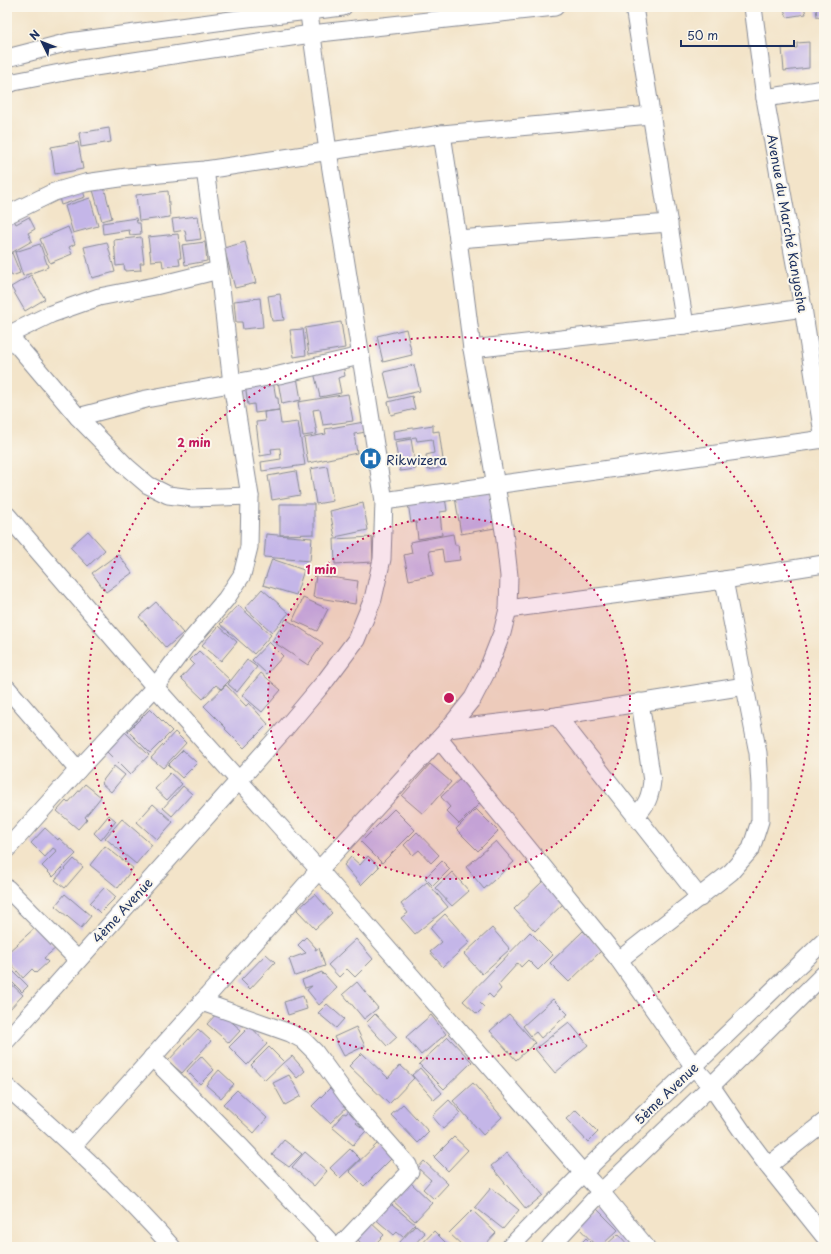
<svg xmlns="http://www.w3.org/2000/svg" width="831" height="1254" viewBox="0 0 831 1254" font-family="'Playpen Sans',sans-serif">
<style>
.building{fill:#c4b6e8}
.lines{fill:none;stroke-linecap:round;stroke-linejoin:round}
.minor-casing{stroke:#878a94;stroke-width:19}
.minor{stroke:#fff;stroke-width:17}
.ring{fill:none;stroke:#c2185b;stroke-width:2;stroke-dasharray:2 4}
.labels{text-anchor:middle;dominant-baseline:central;stroke-width:4;stroke-linejoin:round;paint-order:stroke}
.street-label{font-size:13px;fill:#1b2f5e;stroke:#fbf7ec}
.poi-label{font-size:13px;fill:#1b2f5e;stroke:#fbf7ec;text-anchor:start}
.centre{fill:#c2185b;stroke:#fbf7ec;stroke-width:2}
.ring-label{font-size:12px;text-anchor:middle;font-weight:bold;fill:#c2185b;stroke:#fbf7ec;stroke-width:4;stroke-linejoin:round;paint-order:stroke}
</style>
<rect width="100%" height="100%" fill="#fbf7ec"/>
<filter id="ink" filterUnits="userSpaceOnUse"><feTurbulence type="fractalNoise" baseFrequency=".025" numOctaves="2"/><feDisplacementMap in="SourceGraphic" scale="8" xChannelSelector="R" yChannelSelector="G"/><feConvolveMatrix kernelMatrix="1 2 1 2 8 2 1 2 1" color-interpolation-filters="sRGB"/></filter>
<filter id="wash" filterUnits="userSpaceOnUse"><feTurbulence type="fractalNoise" baseFrequency=".012" numOctaves="4" result="noise"/><feDisplacementMap in="SourceGraphic" scale="16" xChannelSelector="R" yChannelSelector="G"/><feGaussianBlur stdDeviation="0.9" result="paint"/><feColorMatrix in="noise" values="0 0 0 0 0 0 0 0 0 0 0 0 0 0 0 0 0 1.4 0 .05"/><feComposite in="paint" operator="in"/></filter>
<g filter="url(#wash)">
<rect width="100%" height="100%" fill="#f3e4c9"/>
<g id="blocks">
<g class="building">
<polygon points="783,7 804,7 806,14 787,17"/>
<polygon points="816,7 824,7 824,16 817,17"/>
<polygon points="809,42 809,68 784,71 782,48 797,48 797,43"/>
<polygon points="109,128 111,142 81,147 79,133"/>
<polygon points="78,142 83,169 55,174 51,147"/>
<polygon points="82,187 85,197 61,205 58,194"/>
<polygon points="104,187 112,218 102,221 93,190"/>
<polygon points="168,191 170,217 139,221 136,195"/>
<polygon points="90,198 98,226 73,233 65,206"/>
<polygon points="198,216 201,239 187,241 185,230 174,232 172,219"/>
<polygon points="29,217 35,229 28,233 32,241 11,253 7,246 7,224 14,220 16,224"/>
<polygon points="136,218 137,223 140,223 141,234 130,235 129,230 103,234 102,223"/>
<polygon points="68,227 75,244 69,247 72,254 50,263 40,239"/>
<polygon points="178,234 181,258 179,258 180,265 163,267 162,260 151,261 148,237"/>
<polygon points="141,237 144,263 140,263 141,270 125,271 124,265 116,266 114,240"/>
<polygon points="107,242 115,272 92,278 84,247"/>
<polygon points="205,242 207,261 185,265 182,245"/>
<polygon points="245,242 256,283 235,288 224,248"/>
<polygon points="40,244 48,267 23,276 15,252"/>
<polygon points="12,253 20,273 12,276 7,265 7,255"/>
<polygon points="31,275 45,299 25,311 11,287"/>
<polygon points="280,294 284,320 272,321 268,296"/>
<polygon points="260,298 263,327 243,329 242,322 236,322 234,301"/>
<polygon points="341,322 345,348 309,354 305,328"/>
<polygon points="303,329 306,355 294,357 290,330"/>
<polygon points="406,329 412,355 383,362 377,336"/>
<polygon points="343,364 345,376 338,378 341,393 320,397 313,368"/>
<polygon points="414,365 420,391 390,398 384,372"/>
<polygon points="297,377 301,400 282,404 278,381"/>
<polygon points="273,381 276,398 278,398 279,410 255,413 254,404 248,405 245,384"/>
<polygon points="348,394 353,421 323,425 320,409 313,410 317,434 303,436 298,402"/>
<polygon points="412,396 415,409 391,415 388,402"/>
<polygon points="279,410 281,424 298,422 305,465 262,471 261,462 281,459 280,448 271,449 272,454 260,456 256,422 265,421 264,412"/>
<polygon points="364,422 366,432 354,434 357,453 308,463 304,438 326,434 325,429"/>
<polygon points="433,425 433,432 439,431 444,467 428,470 426,455 434,453 432,439 417,441 416,437 394,440 393,431"/>
<polygon points="411,439 416,469 400,471 395,442"/>
<polygon points="327,466 333,501 316,504 310,469"/>
<polygon points="296,471 300,495 272,500 268,476"/>
<polygon points="489,491 495,528 461,534 455,497"/>
<polygon points="445,497 447,511 440,512 442,535 418,539 416,522 411,523 408,503"/>
<polygon points="363,503 368,530 335,537 330,511"/>
<polygon points="280,504 314,504 314,534 280,535"/>
<polygon points="88,531 105,550 88,566 70,547"/>
<polygon points="266,534 312,538 310,561 264,557"/>
<polygon points="453,534 455,545 458,545 460,560 444,562 442,549 429,551 433,575 409,580 404,555 412,553 410,542"/>
<polygon points="372,537 373,562 335,564 334,539"/>
<polygon points="118,554 132,573 106,592 92,573"/>
<polygon points="272,559 304,570 296,595 263,585"/>
<polygon points="316,575 358,581 355,604 313,597"/>
<polygon points="262,589 289,613 272,632 245,608"/>
<polygon points="303,598 328,609 317,631 293,620"/>
<polygon points="156,602 183,633 166,648 139,617"/>
<polygon points="238,605 271,635 254,654 220,624"/>
<polygon points="286,619 323,643 308,665 272,641"/>
<polygon points="219,626 237,642 221,661 202,645"/>
<polygon points="269,642 283,656 267,674 252,660"/>
<polygon points="199,651 230,680 221,689 216,685 203,699 181,678 194,664 190,660"/>
<polygon points="247,660 257,667 237,692 228,684"/>
<polygon points="261,673 281,690 262,712 242,695"/>
<polygon points="226,685 246,706 249,703 268,724 244,748 225,729 226,728 204,706"/>
<polygon points="150,709 172,731 150,753 128,731"/>
<polygon points="125,732 149,755 130,775 106,751"/>
<polygon points="175,732 186,743 163,768 151,758"/>
<polygon points="183,750 197,763 182,778 168,765"/>
<polygon points="430,764 451,782 423,814 402,796"/>
<polygon points="114,766 125,775 111,792 101,783"/>
<polygon points="170,773 182,784 167,800 155,789"/>
<polygon points="464,775 486,797 459,824 446,811 450,807 441,797"/>
<polygon points="85,784 101,797 85,817 87,819 78,829 57,811 66,801 68,803"/>
<polygon points="183,786 192,794 172,816 163,808"/>
<polygon points="153,804 173,822 157,840 137,822"/>
<polygon points="394,809 415,830 382,863 361,842"/>
<polygon points="476,809 498,831 478,851 456,829"/>
<polygon points="109,815 116,821 101,840 94,833"/>
<polygon points="122,819 152,845 136,864 105,838"/>
<polygon points="45,828 58,840 59,838 76,854 53,877 42,866 57,851 53,848 45,857 31,843"/>
<polygon points="417,832 439,855 431,863 419,850 413,855 404,845"/>
<polygon points="496,841 514,862 484,889 466,867"/>
<polygon points="105,846 133,868 118,888 90,865"/>
<polygon points="368,856 379,867 361,885 344,865 351,857 360,865"/>
<polygon points="74,859 83,867 65,888 55,880"/>
<polygon points="442,861 450,869 433,886 425,878"/>
<polygon points="452,872 469,891 452,906 435,888"/>
<polygon points="543,881 565,902 535,931 514,909"/>
<polygon points="427,882 448,907 415,934 401,918 408,913 401,904"/>
<polygon points="105,887 116,897 100,913 90,903"/>
<polygon points="65,894 91,916 81,928 55,906"/>
<polygon points="315,894 332,913 315,929 297,910"/>
<polygon points="445,914 470,942 443,967 430,952 442,942 430,928"/>
<polygon points="37,926 56,948 44,958 48,962 36,973 32,969 23,978 7,959 7,953"/>
<polygon points="492,928 510,949 482,974 464,954"/>
<polygon points="583,931 602,950 569,982 550,963"/>
<polygon points="530,932 553,955 538,970 528,960 521,967 518,963 498,985 501,989 493,998 489,994 480,1003 484,1007 477,1014 463,1001"/>
<polygon points="306,937 316,948 315,950 319,948 325,966 295,976 289,959 306,953 298,945"/>
<polygon points="356,939 373,959 355,977 347,969 339,977 328,965"/>
<polygon points="266,954 275,962 250,989 241,980"/>
<polygon points="7,965 28,986 22,992 7,977"/>
<polygon points="322,972 323,975 324,974 337,988 319,1005 307,990 312,986 305,988 302,980"/>
<polygon points="7,980 23,995 7,1012"/>
<polygon points="357,982 378,1008 364,1019 343,994"/>
<polygon points="303,996 307,1009 288,1015 284,1002"/>
<polygon points="553,999 568,1014 541,1038 536,1032 531,1036 523,1026"/>
<polygon points="327,1004 344,1019 336,1028 318,1013"/>
<polygon points="219,1011 241,1030 229,1043 207,1024"/>
<polygon points="375,1014 397,1037 387,1046 366,1023"/>
<polygon points="509,1014 535,1043 516,1060 490,1031"/>
<polygon points="431,1015 446,1034 421,1055 406,1037"/>
<polygon points="569,1022 588,1045 555,1073 535,1049"/>
<polygon points="250,1026 267,1044 247,1065 229,1047"/>
<polygon points="356,1027 365,1046 344,1056 334,1037"/>
<polygon points="198,1029 211,1041 182,1073 168,1061"/>
<polygon points="448,1037 472,1062 444,1089 419,1064"/>
<polygon points="269,1047 284,1062 265,1080 251,1065"/>
<polygon points="362,1053 388,1078 400,1065 414,1078 389,1104 349,1066"/>
<polygon points="201,1056 214,1070 200,1084 187,1071"/>
<polygon points="292,1056 305,1071 297,1078 284,1063"/>
<polygon points="420,1068 442,1093 434,1100 412,1075"/>
<polygon points="219,1070 234,1084 221,1098 206,1085"/>
<polygon points="289,1075 301,1096 285,1105 273,1083"/>
<polygon points="473,1083 502,1117 483,1135 453,1101"/>
<polygon points="332,1086 350,1104 330,1123 312,1106"/>
<polygon points="237,1090 267,1118 254,1133 223,1104"/>
<polygon points="449,1100 461,1113 443,1129 432,1116"/>
<polygon points="403,1104 429,1132 418,1143 391,1115"/>
<polygon points="351,1108 362,1117 356,1123 366,1131 353,1145 332,1127 344,1113 346,1114"/>
<polygon points="576,1110 598,1132 588,1142 566,1119"/>
<polygon points="454,1137 468,1150 448,1171 434,1157"/>
<polygon points="284,1140 302,1154 289,1167 272,1155"/>
<polygon points="378,1143 392,1158 364,1186 349,1171"/>
<polygon points="350,1149 360,1159 340,1178 330,1168"/>
<polygon points="305,1152 327,1171 314,1186 292,1167"/>
<polygon points="507,1153 543,1195 526,1209 491,1166"/>
<polygon points="424,1161 448,1184 434,1199 423,1189 431,1180 418,1168"/>
<polygon points="410,1182 432,1203 415,1221 392,1200"/>
<polygon points="491,1188 519,1210 503,1229 475,1207"/>
<polygon points="387,1201 415,1224 403,1237 397,1232 394,1235 373,1217"/>
<polygon points="597,1209 618,1230 600,1247 597,1247 578,1227"/>
<polygon points="472,1210 496,1233 483,1247 464,1247 449,1233"/>
<polygon points="368,1220 384,1235 372,1247 365,1247 354,1236"/>
<polygon points="416,1225 425,1233 412,1247 397,1247 396,1246"/>
<polygon points="434,1231 450,1247 419,1247"/>
<polygon points="618,1234 630,1247 604,1247"/>
<polygon points="586,1238 595,1247 577,1247"/>
</g>
</g>
</g>
<g filter="url(#ink)">
<use href="#blocks" fill-opacity="0" stroke="#878a94" stroke-width="1"/>
<g class="lines">
<defs>
<g id="minor">
<path d="M634 7C650 113 669 219 685 325"/>
<polyline points="753,7 765,98 803,308 824,440"/>
<polyline points="7,58 69,42 239,19 343,7"/>
<polyline points="7,85 14,82 75,70 311,34 555,7"/>
<polyline points="765,98 824,89"/>
<polyline points="7,215 54,192 85,183 127,177 205,170 442,134 650,115"/>
<polyline points="458,239 669,223"/>
<polyline points="7,333 78,417 127,467 148,485 168,495 193,498 250,496"/>
<polyline points="8,335 51,314 99,297 155,286 219,270"/>
<polyline points="472,349 685,325 803,308"/>
<polyline points="78,417 146,399 279,375 360,356"/>
<polyline points="384,501 495,485 824,439"/>
<polyline points="7,515 155,687 319,870 583,1173 601,1192 646,1247"/>
<polyline points="508,609 724,580 824,564"/>
<polyline points="7,688 78,770"/>
<polyline points="557,716 700,898"/>
<polyline points="448,729 557,716 745,686"/>
<polyline points="439,739 619,960 694,1067 711,1086 744,1134 768,1166 824,1236"/>
<path d="M636 816C647 804 650 798 652 781L640 702"/>
<polyline points="7,849 78,770 155,687 185,647 226,599 242,575 249,547 250,496 232,384 219,270 205,170"/>
<polyline points="7,888 78,960"/>
<polyline points="619,960 731,872 751,849 760,821 760,785 758,753 724,580"/>
<polyline points="202,1002 290,1033 303,1040 315,1052 348,1097 408,1165 410,1171 406,1176 339,1247"/>
<polyline points="7,1040 284,730 326,680 356,640 373,599 382,559 384,501 328,151 308,7"/>
<polyline points="152,1057 242,1148 335,1247"/>
<path d="M7 1087C64 1138 121 1189 172 1247"/>
<polyline points="73,1146 202,1002 319,870 448,729 473,698 487,671 502,633 508,609 509,576 504,531 472,349 458,239 442,134"/>
<polyline points="768,1166 824,1122"/>
<polyline points="510,1247 583,1173 824,941"/>
<polyline points="550,1247 601,1192 711,1086 824,974"/>
</g>
</defs>
<use href="#minor" class="minor-casing"/>
<use href="#minor" class="minor"/>
</g>
</g>
<circle cx="449" cy="698" r="181" fill="#c2185b" fill-opacity=".12"/>
<g class="ring">
<circle cx="449" cy="698" r="181"/>
<circle cx="449" cy="698" r="361"/>
</g>
<defs>
<symbol id="hospital-disc" viewBox="-11 -11 22 22"><circle r="9.5" fill="#1f6fb2" stroke="#fbf7ec"/><path d="M-5-5h3v3.5h4V-5h3V5h-3V1.5h-4V5h-3Z" fill="#fff"/></symbol>
</defs>
<g fill-rule="evenodd">
<use href="#hospital-disc" x="358" y="446" width="25" height="25"/>
</g>
<g class="labels">
<g class="street-label">
<text transform="translate(788 223) rotate(80)">Avenue du Marché Kanyosha</text>
<text transform="translate(122 910) rotate(-48)">4ème Avenue</text>
<text transform="translate(666 1093) rotate(-44)">5ème Avenue</text>
</g>
<g class="poi-label">
<text x="386" y="459">Rikwizera</text>
</g>
</g>
<circle cx="449" cy="698" r="6" class="centre"/>
<g class="ring-label">
<text x="194" y="447">2 min</text>
<text x="321" y="574">1 min</text>
</g>
<rect width="831" height="1254" fill="none" stroke="#fbf7ec" stroke-width="24"/>
<g transform="translate(42 42) rotate(313)" stroke="#fbf7ec" stroke-width="3" paint-order="stroke">
<path d="M0-3L7 15L0 10L-7 15Z" fill="#1b2f5e"/>
<text y="-6" font-size="11" font-weight="bold" text-anchor="middle" fill="#1b2f5e">N</text>
</g>
<path d="M681 40v6h113v-6" fill="none" stroke="#1b2f5e" stroke-width="2"/>
<text x="687" y="40" font-size="12" fill="#1b2f5e" stroke="#fbf7ec" stroke-width="3" paint-order="stroke">50 m</text>
</svg>
